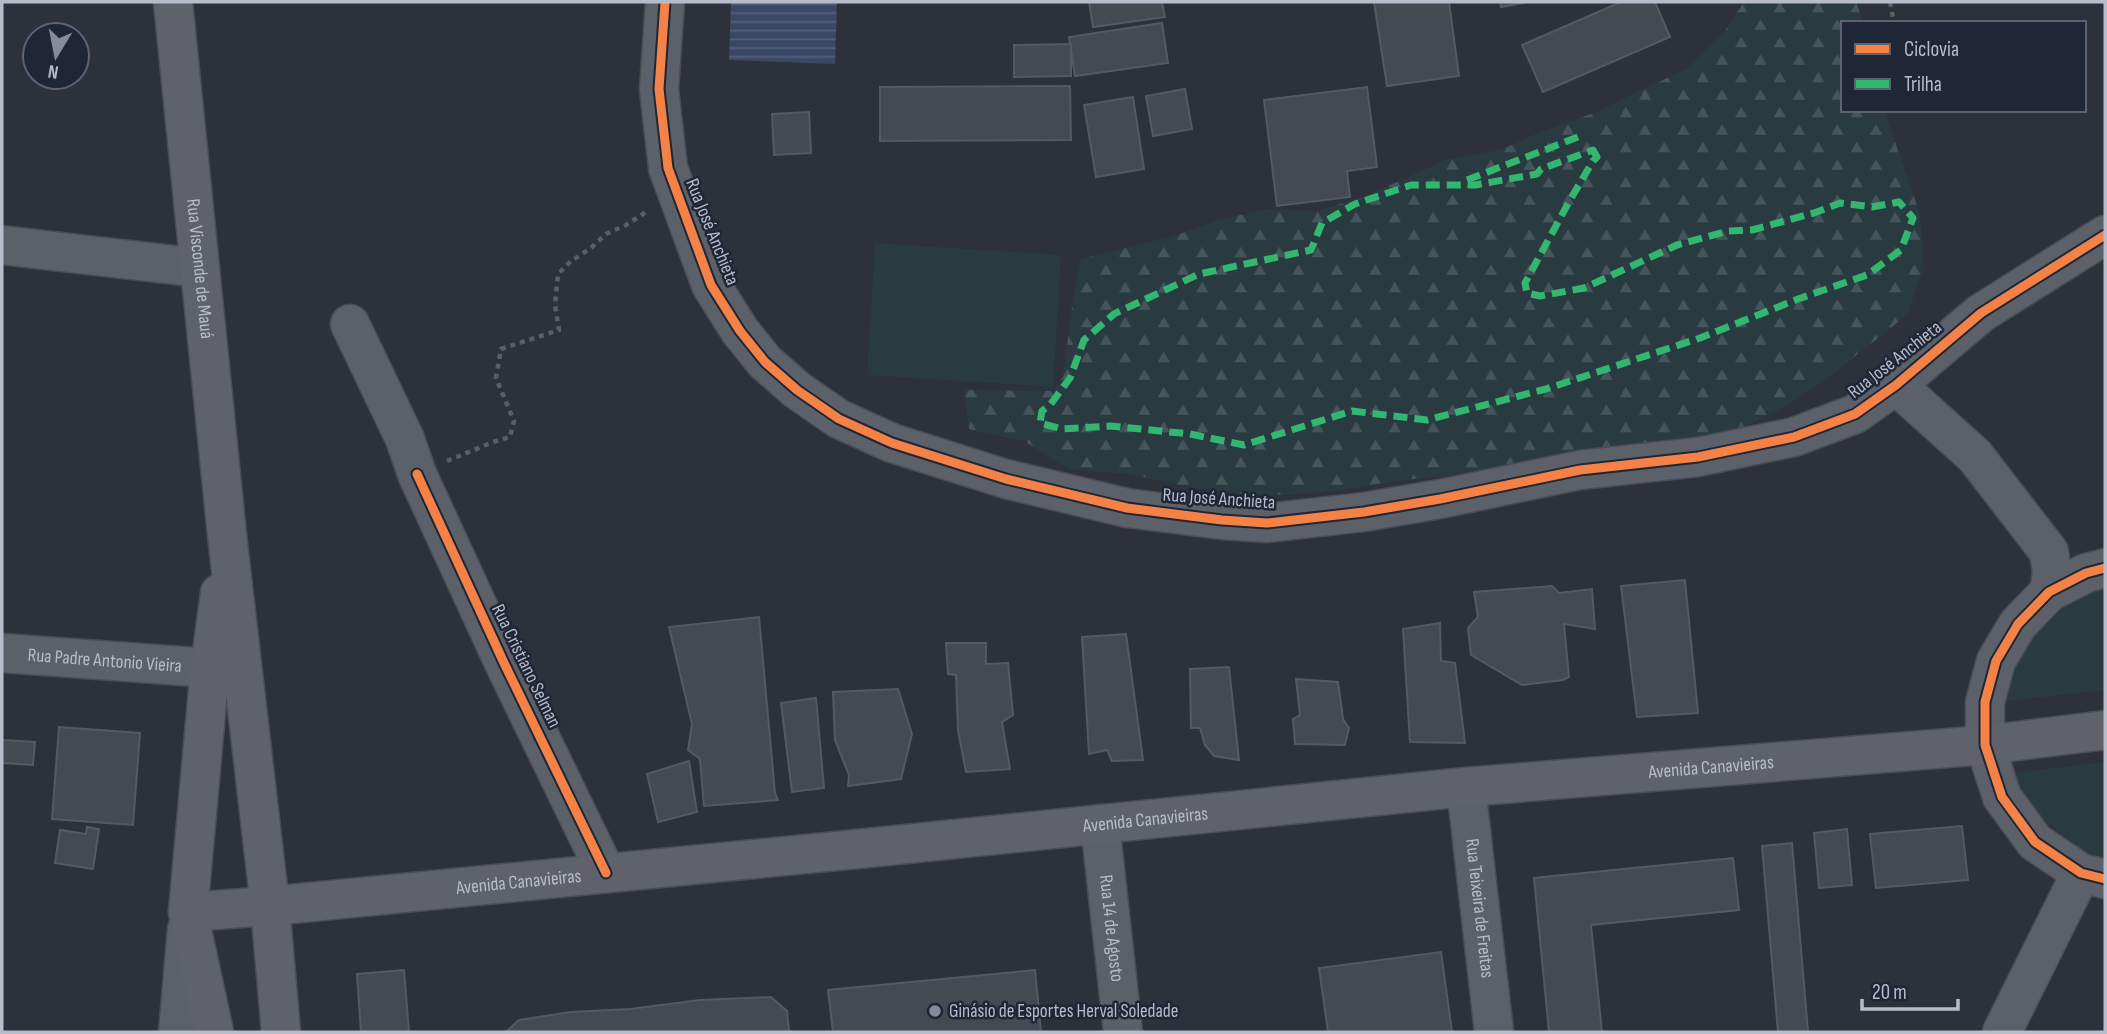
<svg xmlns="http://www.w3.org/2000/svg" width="2107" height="1034" viewBox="0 0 2107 1034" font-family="'Sofia Sans Condensed',sans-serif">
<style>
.green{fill:#293b41}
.forest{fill:url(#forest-firs)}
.water{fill:url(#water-rules)}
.building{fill:#454952;stroke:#545963;stroke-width:2}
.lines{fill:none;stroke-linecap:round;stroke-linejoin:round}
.minor-casing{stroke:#484c53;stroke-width:41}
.major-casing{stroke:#4a4e58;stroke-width:41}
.path{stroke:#5a5e65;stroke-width:4.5;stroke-dasharray:5 5;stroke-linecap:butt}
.minor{stroke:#5c6069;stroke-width:38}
.major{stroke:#5f626a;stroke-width:38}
.quiet{stroke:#33b770;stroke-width:7;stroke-dasharray:14 7;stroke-linecap:butt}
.cycleway-casing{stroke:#1f2636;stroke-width:13}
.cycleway{stroke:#f48246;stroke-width:9}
.poi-dot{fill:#868b99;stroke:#1f2636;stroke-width:2.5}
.labels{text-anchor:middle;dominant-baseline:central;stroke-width:5;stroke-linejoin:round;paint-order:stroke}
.street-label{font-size:19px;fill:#b7bccb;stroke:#1f2636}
.poi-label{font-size:19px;fill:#b7bccb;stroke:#1f2636;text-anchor:start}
</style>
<defs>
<pattern id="forest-firs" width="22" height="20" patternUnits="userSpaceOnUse" patternTransform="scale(1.75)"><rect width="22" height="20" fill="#293b41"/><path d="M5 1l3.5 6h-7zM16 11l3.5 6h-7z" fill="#46555b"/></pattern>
<pattern id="water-rules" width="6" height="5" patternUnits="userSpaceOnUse" patternTransform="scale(1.75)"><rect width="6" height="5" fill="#3a4866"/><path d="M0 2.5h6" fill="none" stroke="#54607b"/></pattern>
</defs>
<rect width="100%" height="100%" fill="#2c313b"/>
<g class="green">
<polygon points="875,243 1061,255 1053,387 867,375"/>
<polygon points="2105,587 2105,690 1999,702 2019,656 2042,628 2066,602 2095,589"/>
<polygon points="2105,762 2105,859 2075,846 2043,818 2025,798 2012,773"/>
</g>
<polygon class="forest" points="1744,2 1856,2 1864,23 1843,23 1843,110 1884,110 1920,214 1924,267 1907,315 1829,377 1786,406 1740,429 1691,445 1602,448 1445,476 1395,481 1341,490 1288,495 1236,494 1184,486 1129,474 1069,469 1024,441 969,429 964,390 1054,391 1063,376 1072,307 1081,259 1171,237 1218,220 1267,209 1318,211 1365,196 1449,159 1500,150 1546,130 1594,113 1686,69 1722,35"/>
<polygon class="water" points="731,2 837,2 835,64 729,60"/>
<g class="building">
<polygon points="1089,2 1162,2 1165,17 1093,27"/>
<polygon points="1374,2 1449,2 1459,76 1387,86"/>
<polygon points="1500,2 1528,2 1501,7"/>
<polygon points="1621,2 1655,2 1670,37 1543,92 1522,45"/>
<polygon points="1162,23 1168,63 1075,76 1069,37"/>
<polygon points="1071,44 1071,76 1014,77 1014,45"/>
<polygon points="1070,86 1071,140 880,141 880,87"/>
<polygon points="1367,87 1377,167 1347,171 1350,197 1277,206 1264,100"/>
<polygon points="1185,89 1192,129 1153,136 1146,96"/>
<polygon points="1133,97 1144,169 1096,177 1084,105"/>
<polygon points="809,112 811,153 774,155 772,114"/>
<polygon points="1685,580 1698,713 1637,717 1621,586"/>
<polygon points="1552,586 1559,593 1592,589 1595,629 1564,624 1569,677 1563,680 1522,685 1471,655 1468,628 1478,617 1474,592"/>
<polygon points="759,617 775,793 778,800 704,806 700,759 688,750 692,724 669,627"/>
<polygon points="1440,623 1441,661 1455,663 1465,743 1410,742 1403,629"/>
<polygon points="1126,634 1143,760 1112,761 1107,750 1089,754 1082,637"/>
<polygon points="946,643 986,643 986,664 1008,663 1013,715 1002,722 1010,769 966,772 958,731 956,675 948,674"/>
<polygon points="1229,667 1239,760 1214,756 1205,745 1200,728 1191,728 1190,669"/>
<polygon points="1296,679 1338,682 1343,719 1349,728 1345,745 1295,744 1293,719 1300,715"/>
<polygon points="898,689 912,734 901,779 848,786 849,775 835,740 833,692"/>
<polygon points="816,698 824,788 792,792 781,703"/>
<polygon points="59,727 140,733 133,825 52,819"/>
<polygon points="2,740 35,742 33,765 2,763"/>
<polygon points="689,761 697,812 658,822 647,774"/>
<polygon points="1962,826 1968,880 1876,888 1870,834"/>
<polygon points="87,827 99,829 93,869 55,863 60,830 86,834"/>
<polygon points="1847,829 1852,885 1819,888 1814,833"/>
<polygon points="1792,843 1808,1032 1778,1032 1762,846"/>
<polygon points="1733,858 1739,910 1591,925 1602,1032 1549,1032 1534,878"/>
<polygon points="1441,952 1452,1032 1328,1032 1319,968"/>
<polygon points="404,970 409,1032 361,1032 357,974"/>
<polygon points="1035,970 1041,1032 833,1032 828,990"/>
<polygon points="771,997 787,1011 789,1032 506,1032 519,1020 571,1012 630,1009 700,1000"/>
</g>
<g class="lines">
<defs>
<g id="minor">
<polyline points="665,2 659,89 668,168 711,285 740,331 765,362 797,390 839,419 892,443 1006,479 1127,508 1222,520 1267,523 1364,512 1440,499 1580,470 1698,457 1794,437 1855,414 1896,385 1981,313 2105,235"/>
<polyline points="2,245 200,268"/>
<polyline points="350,324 405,439 417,474 504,663 606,873"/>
<polyline points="1896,385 1975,456 2049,552 2052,573 2049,592"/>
<polyline points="2105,568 2086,573 2049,592 2018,624 1996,661 1985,702 1985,745 2002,797 2035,842 2081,873 2105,879"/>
<path id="s1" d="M2 653 210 668"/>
<path id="s2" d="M1466 787 1494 1032"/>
<path id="s3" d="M1100 824 1123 1032"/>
<polyline points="178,1032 187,929"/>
<polyline points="2002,1032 2081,873"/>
</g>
<g id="major">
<path id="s4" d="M173 2 227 535 270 906 281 1032"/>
<path id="s5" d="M188 912 270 906 857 849 1466 787 1985 745 2105 730"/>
<polyline points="214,1032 188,912 210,668 220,593"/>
</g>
</defs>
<use href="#minor" class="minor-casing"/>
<use href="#major" class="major-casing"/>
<g class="path">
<polyline points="1890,2 1894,23"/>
<polyline points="2104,2 2105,3"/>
<polyline points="447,461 493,442 510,437 514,421 496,378 501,349 559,330 555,305 558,274 571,261 591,248 606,234 626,225 646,212"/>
</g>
<use href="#minor" class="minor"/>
<use href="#major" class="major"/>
<g class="quiet">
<polygon points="1593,150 1597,157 1593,161 1570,200 1525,283 1527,293 1540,296 1584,288 1677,245 1728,231 1752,230 1814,213 1840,203 1872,207 1899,202 1913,218 1901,250 1867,275 1798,299 1700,338 1546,389 1427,420 1352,411 1244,445 1190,434 1111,426 1062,429 1040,423 1042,411 1050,405 1070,378 1084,340 1114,314 1199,274 1311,250 1322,223 1355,204 1411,185 1475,185 1537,174 1541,169"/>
<polyline points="1467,180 1578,137"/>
</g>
<defs>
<g id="cycleway">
<polyline points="665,2 659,89 668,168 711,285 740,331 765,362 797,390 839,419 892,443 1006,479 1127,508 1222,520 1267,523 1364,512 1440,499 1580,470 1698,457 1794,437 1855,414 1896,385 1981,313 2105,235"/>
<polyline points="417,474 504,663 606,873"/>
<polyline points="2105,568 2086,573 2049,592 2018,624 1996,661 1985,702 1985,745 2002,797 2035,842 2081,873 2105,879"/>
</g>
</defs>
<use href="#cycleway" class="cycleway-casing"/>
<use href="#cycleway" class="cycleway"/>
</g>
<circle class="poi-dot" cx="935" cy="1011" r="7"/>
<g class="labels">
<g class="street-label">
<text transform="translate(712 232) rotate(68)">Rua José Anchieta</text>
<text stroke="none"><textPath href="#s4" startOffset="268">Rua Visconde de Mauá</textPath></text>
<text transform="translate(1895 360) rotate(-38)">Rua José Anchieta</text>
<text transform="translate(1219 499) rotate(4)">Rua José Anchieta</text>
<text stroke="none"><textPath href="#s1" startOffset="103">Rua Padre Antonio Vieira</textPath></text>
<text transform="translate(526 666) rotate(64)">Rua Cristiano Selman</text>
<text stroke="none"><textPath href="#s5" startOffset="1530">Avenida Canavieiras</textPath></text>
<text stroke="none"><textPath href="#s5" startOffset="962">Avenida Canavieiras</textPath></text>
<text stroke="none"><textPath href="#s5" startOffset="332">Avenida Canavieiras</textPath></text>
<text stroke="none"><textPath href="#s2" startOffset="122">Rua Teixeira de Freitas</textPath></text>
<text stroke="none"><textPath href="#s3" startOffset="105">Rua 14 de Agosto</textPath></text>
</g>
<g class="poi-label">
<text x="949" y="1011">Ginásio de Esportes Herval Soledade</text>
</g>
</g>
<rect width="2107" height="1034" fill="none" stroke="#b7bccb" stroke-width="7"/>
<rect x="1841" y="21" width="245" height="91" fill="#1f2636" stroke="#5c6272" stroke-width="2"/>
<rect x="1855" y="44" width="35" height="10" fill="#f48246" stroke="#5c6272" stroke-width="2"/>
<text x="1904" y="56" font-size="21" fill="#b7bccb">Ciclovia</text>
<rect x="1855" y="79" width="35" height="10" fill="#33b770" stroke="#5c6272" stroke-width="2"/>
<text x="1904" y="91" font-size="21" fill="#b7bccb">Trilha</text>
<g transform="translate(56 56) rotate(190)"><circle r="33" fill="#1f2636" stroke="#5c6272" stroke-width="2"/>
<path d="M0-5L12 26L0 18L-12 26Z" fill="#868b99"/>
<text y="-10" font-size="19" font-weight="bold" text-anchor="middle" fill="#b7bccb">N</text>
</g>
<path d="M1862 999v10h96v-10" fill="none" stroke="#b7bccb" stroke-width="3.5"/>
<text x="1872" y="999" font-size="21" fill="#b7bccb" stroke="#1f2636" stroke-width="5" paint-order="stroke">20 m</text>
</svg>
